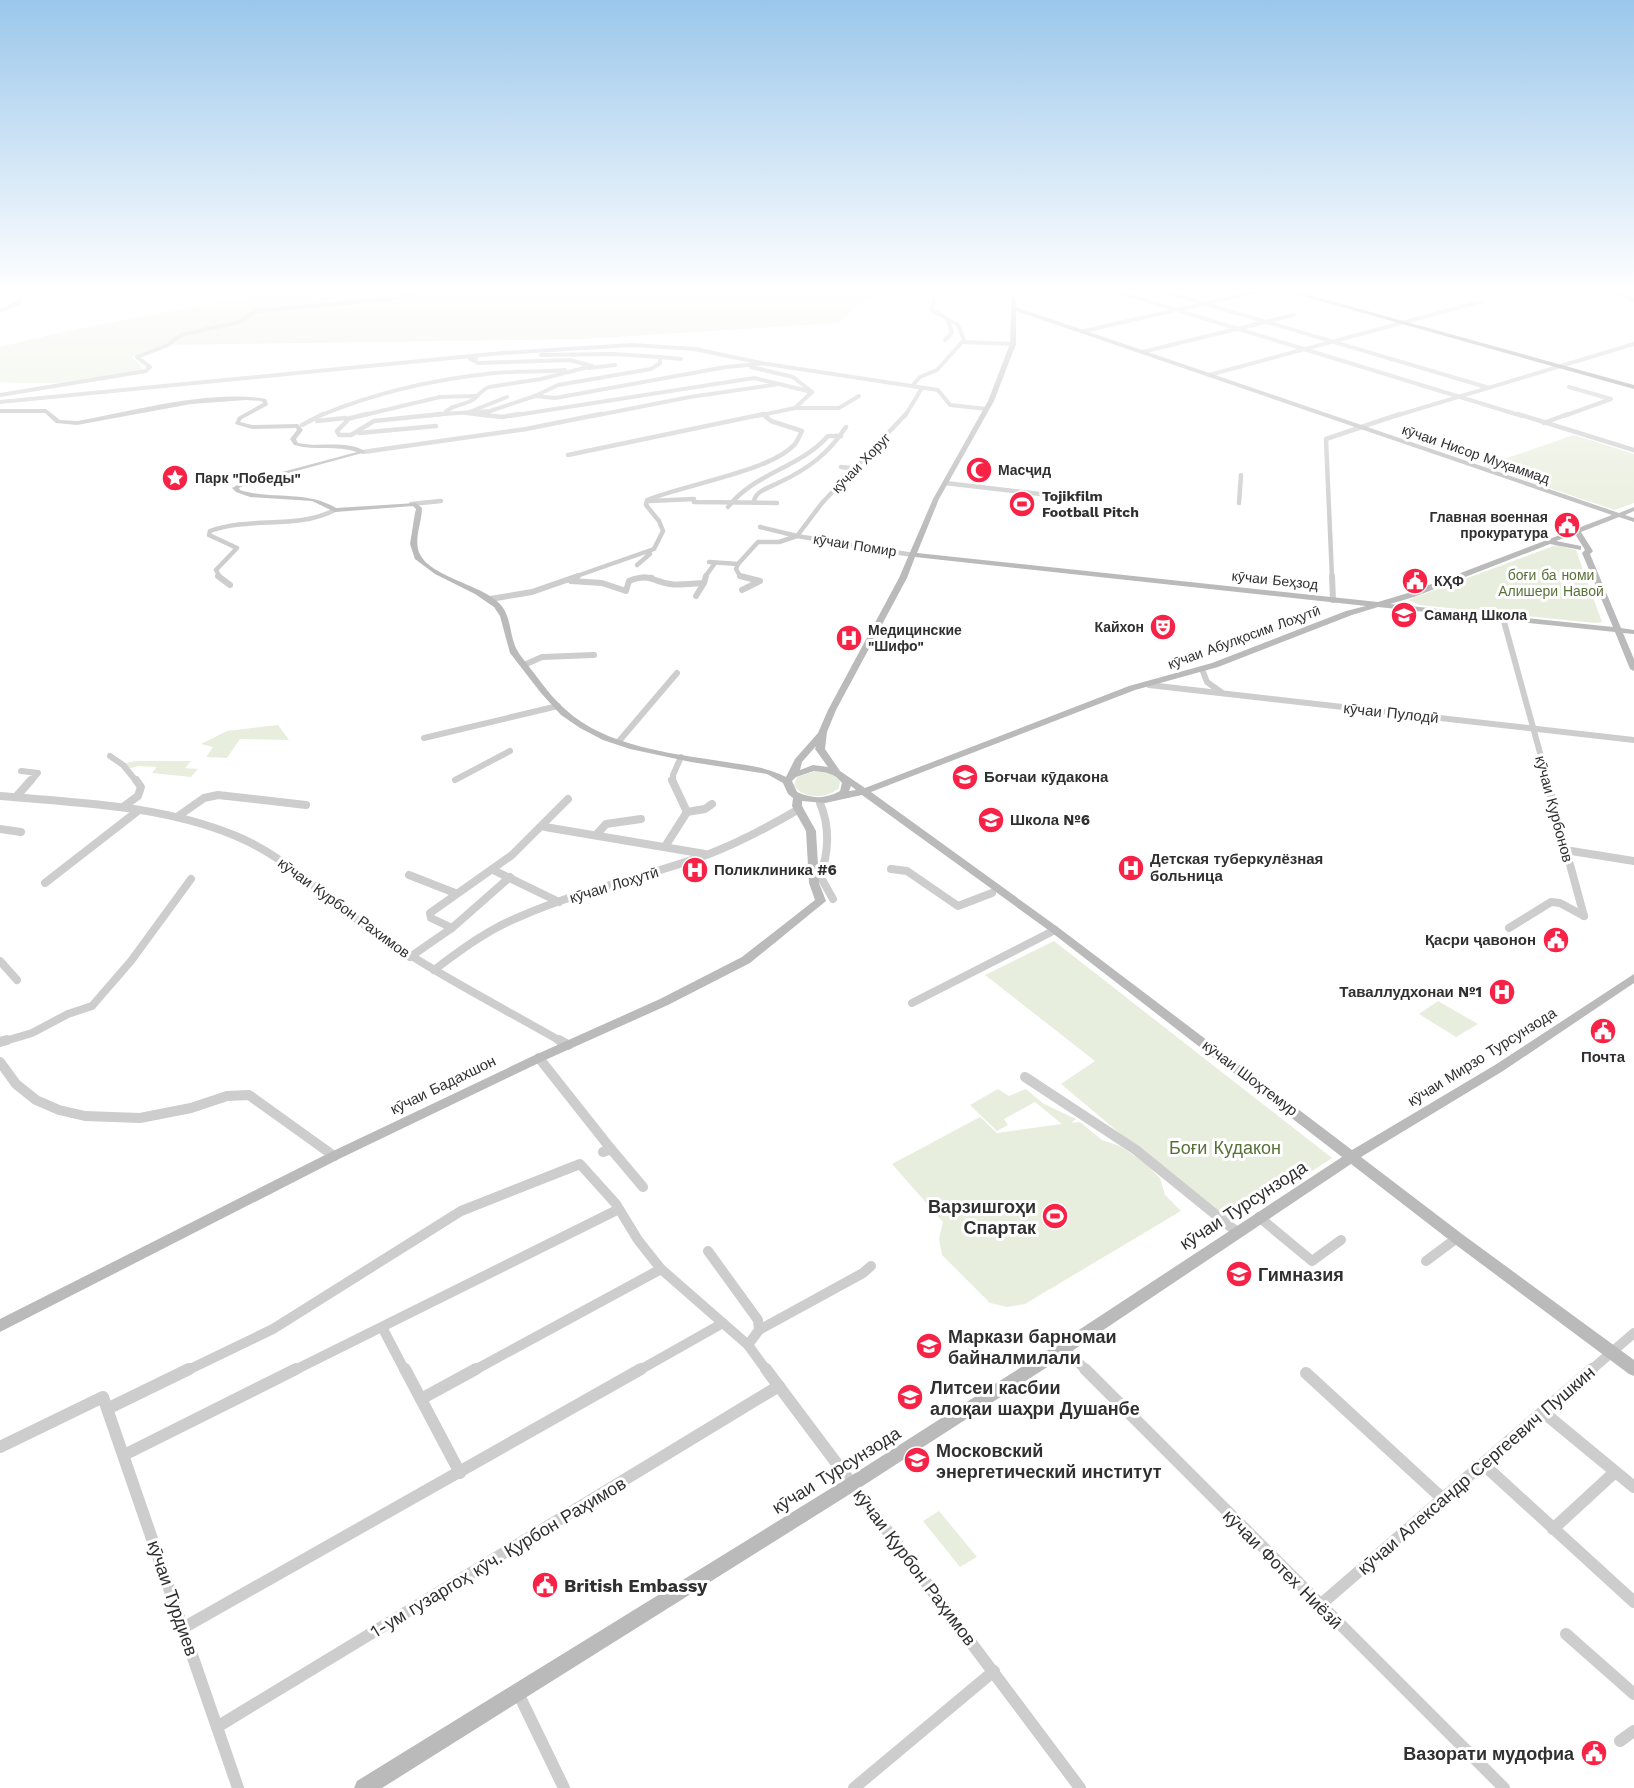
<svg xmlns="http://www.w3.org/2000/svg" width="1634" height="1788" viewBox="0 0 1634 1788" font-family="'Work Sans',sans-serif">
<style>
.green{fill:#e8eedd}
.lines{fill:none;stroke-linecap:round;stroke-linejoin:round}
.street-far5{stroke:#cdcdcd;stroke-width:4}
.street-far4{stroke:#cdcdcd;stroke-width:4.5}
.street-far3{stroke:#cdcdcd;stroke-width:6}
.street-far2{stroke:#cdcdcd;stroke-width:8}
.street-far1{stroke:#cdcdcd;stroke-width:10}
.street{stroke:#cdcdcd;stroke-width:12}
.secondary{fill:#bababa;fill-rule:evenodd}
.highway{fill:#979797;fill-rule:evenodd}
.labels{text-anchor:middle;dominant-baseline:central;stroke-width:6;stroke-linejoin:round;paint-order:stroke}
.far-street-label{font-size:14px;fill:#303030;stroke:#fff}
.far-poi-label{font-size:14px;font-weight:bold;fill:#303030;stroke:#fff;text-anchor:start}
.far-park-label{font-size:14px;fill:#587138;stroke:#fff}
.street-label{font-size:15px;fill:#303030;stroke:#fff}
.poi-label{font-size:15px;font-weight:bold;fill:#303030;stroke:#fff;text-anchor:start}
.near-park-label{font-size:18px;fill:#587138;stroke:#fff}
.near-street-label{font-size:18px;fill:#303030;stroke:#fff}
.near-poi-label{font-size:18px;font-weight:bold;fill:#303030;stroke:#fff;text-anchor:start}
</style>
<rect width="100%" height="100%" fill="#fff"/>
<g class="green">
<path d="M292 288H947L932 295H900L865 300 838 323 585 339 168 345 132 357 143 369C96 381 48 386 0 382V347C96 322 195 308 292 288Z"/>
<polygon points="1574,435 1634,454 1634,503 1615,510 1484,466"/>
<polygon points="1556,545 1576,550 1602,622 1595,623 1420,605 1408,600"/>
<polygon points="278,725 289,740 240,739 227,758 206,757 213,747 201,744 227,731"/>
<polygon points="135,761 191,761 185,768 198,769 191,777 152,773 157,767 138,766 127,769 123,764"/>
<path d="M816 771 830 773 840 780 839 788C827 799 803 800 794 785L797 777Z"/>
<polygon points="1054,941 1332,1158 1229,1225 1061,1084 1095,1061 985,975"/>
<polygon points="1438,1001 1478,1024 1456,1037 1419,1014"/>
<polygon points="998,1089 1009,1096 1026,1089 1044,1104 1076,1119 1071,1123 1080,1122 1102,1140 1120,1146 1145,1163 1160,1178 1165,1195 1181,1211 1025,1304 1007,1307 990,1303 942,1255 939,1239 943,1222 892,1164 980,1117 997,1133 1062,1124 1035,1102 1004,1119 1008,1125 997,1131 970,1105"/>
<polygon points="939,1511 977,1557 960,1567 923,1521"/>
</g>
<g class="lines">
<g class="street-far5">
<polyline points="1105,288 1522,416"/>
<polyline points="1152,288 1486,387"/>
<polyline points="1603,288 1634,300"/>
<polyline points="0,310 17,304 28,288"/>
<polyline points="1084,331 1273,288"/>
<polyline points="945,340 952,333 948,320"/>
<polyline points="962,342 1013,344"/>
<polyline points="1142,352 1294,315"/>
<polyline points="541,355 612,354 660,357"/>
<path d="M476 359H470L478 363 570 360 592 366 541 379 489 387C481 390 480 394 474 399 465 406 451 404 444 414L490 411 535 396"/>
<polyline points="681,359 660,357 660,363 651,369 558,385 535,396 555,398 726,367 759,364"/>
<polyline points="751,367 793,377 812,392"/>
<polyline points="589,368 615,365"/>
<polyline points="1209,375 1483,301"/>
<polyline points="912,386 920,377 937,370 964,340 958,325 932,310 935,295 952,288 1014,288"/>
<polyline points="0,395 146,371 150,367 137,357 168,345 181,335 239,322 256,311 398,298 415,293 348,288"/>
<polyline points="0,402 502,353 632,345 695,349 761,363 938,390 950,405 987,409"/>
<polyline points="795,408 839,408 859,396"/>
<polyline points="465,413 491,416"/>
<polyline points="467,413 507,397"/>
<path d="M319 416C374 393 436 379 495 373 518 371 542 372 565 370"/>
<polyline points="360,416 440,397 477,396"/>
<polyline points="426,416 444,414"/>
<polyline points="510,416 754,378 812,392 795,408 757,416"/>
<polyline points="593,416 690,397 779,384"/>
<polyline points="905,416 922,388"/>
<polyline points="1395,416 1634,344"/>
<polyline points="1564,416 1611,399 1569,387"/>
</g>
<g class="street-far4">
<polyline points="477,414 502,417 519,414"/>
<polyline points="1518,414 1634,450"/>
<polyline points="347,419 367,414"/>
<polyline points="317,421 345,418 347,421 337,431 339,435 351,435 374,421 441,414"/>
<polyline points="1544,423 1568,414"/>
<polyline points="302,425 323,414"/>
<polyline points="359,433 436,426"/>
<polyline points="363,452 526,429 601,414"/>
<polyline points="568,455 764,414"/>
<polyline points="841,467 857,469"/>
<polyline points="945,483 1058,496"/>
<polyline points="649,501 694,499 694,502 777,503"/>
<path d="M754 501C756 490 771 487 780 482 808 469 829 453 846 427"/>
<polyline points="1239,503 1241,475"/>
<polyline points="411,504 441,501"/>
<path d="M728 507C754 473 800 468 828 436H841"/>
<polyline points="760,527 797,536 913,555"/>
<polyline points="709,562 738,564 758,542 779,542 797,536 822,503 906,414"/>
<polyline points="738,564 736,569 740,576 745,577"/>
<polyline points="637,565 650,554 647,553"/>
<path d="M220 577 216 570 237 548 209 535 210 531C251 516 296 530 335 510"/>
<path d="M574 577 654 549 663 531 659 521 646 505 647 500C683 485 772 471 795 444 798 440 800 435 802 431L771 421 764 415"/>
<polyline points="642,577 652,577"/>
<polyline points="705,577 715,563"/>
<polyline points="1332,577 1326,439 1400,414"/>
</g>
<g class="street-far3">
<polyline points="218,576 230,585"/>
<polyline points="740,576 760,581 742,590"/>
<polyline points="1332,576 1333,600"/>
<path d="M571 581 602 583 626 591 629 581C649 573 652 581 670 584 681 586 694 583 704 583L706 576"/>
<polyline points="696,596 704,583"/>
<polyline points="490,599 532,592 578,576"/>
<polyline points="1503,618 1548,782"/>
<polyline points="524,665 542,657 594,655"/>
<polyline points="1202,669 1207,682 1221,692"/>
<polyline points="1149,685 1634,740"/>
<polyline points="424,738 558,706"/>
<polyline points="620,740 677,673"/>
<polyline points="110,756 123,765 137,782"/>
<polyline points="21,771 38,773 30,782"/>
<polyline points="455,780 510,751"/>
<polyline points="673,782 673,775 681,757"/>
</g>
<g class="street-far2">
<polyline points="1547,780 1584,916"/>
<path d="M0 796C79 803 162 805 236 836 287 857 326 899 370 929 431 971 497 1005 562 1042"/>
<polyline points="16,797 31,780"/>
<path d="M820 803C830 826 829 853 820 876L833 899"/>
<polyline points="123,807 138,796 141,787 136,780"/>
<polyline points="687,812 705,809 712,804"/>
<polyline points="177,817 204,798 218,795 306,805"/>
<polyline points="545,827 705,854"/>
<polyline points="0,829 21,832"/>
<polyline points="596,835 606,824 641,819"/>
<polyline points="666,845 687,812 672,780"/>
<polyline points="1565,850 1634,861"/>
<polyline points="891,869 907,871 958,906 992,893"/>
<polyline points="493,870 559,902"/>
<polyline points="409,875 455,893"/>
<polyline points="45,883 139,810"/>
<polyline points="452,928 510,877"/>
<polyline points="1509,928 1551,902 1560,903 1584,916"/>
<polyline points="410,957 452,928 431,918 430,913 512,855 568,799"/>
<polyline points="0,961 17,980"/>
<path d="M434 970C461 950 487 930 519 917 580 890 646 877 709 854 741 842 770 826 799 809"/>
<polyline points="912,1003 1055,930"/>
<polyline points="2,1042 32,1033 68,1014 92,1006 131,961 191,879"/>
</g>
<g class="street-far1">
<polyline points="559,1040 568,1045"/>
<polyline points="0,1042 7,1040"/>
<polyline points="539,1058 611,1149 603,1152"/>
<polyline points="0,1062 16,1084 36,1100 59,1110 85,1116 140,1118 191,1108 227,1096 249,1095 334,1156"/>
<polyline points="1025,1077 1136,1150 1237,1232"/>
<polyline points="611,1149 643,1187"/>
<polyline points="1259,1217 1312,1261 1341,1240"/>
<polyline points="708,1251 758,1320 759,1330"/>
<polyline points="1426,1261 1457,1238"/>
<polyline points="383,1329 405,1371"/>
<polyline points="748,1345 759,1330 863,1273 871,1266"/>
<polyline points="1064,1348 1087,1371"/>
<polyline points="186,1371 273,1329 461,1211 580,1164 616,1204 638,1240 661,1269 748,1345 767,1371"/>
<polyline points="293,1371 617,1210"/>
<polyline points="473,1371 661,1269"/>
<polyline points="638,1371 723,1323"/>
<polyline points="1590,1371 1634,1333"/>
</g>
<g class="street">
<polyline points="405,1369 460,1473"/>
<polyline points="766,1369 1080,1788"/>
<polyline points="1085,1369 1504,1788"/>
<polyline points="1306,1373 1443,1499"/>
<polyline points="421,1399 476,1369"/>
<polyline points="109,1408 189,1369"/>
<polyline points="1543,1412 1634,1487"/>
<polyline points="0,1447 103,1397 238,1788"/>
<polyline points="124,1455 296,1369"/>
<polyline points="1483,1464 1634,1602"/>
<polyline points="1553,1529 1615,1472"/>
<polyline points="1319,1606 1592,1369"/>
<polyline points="183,1628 641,1369"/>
<polyline points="1566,1634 1634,1694"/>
<polyline points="518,1693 564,1788"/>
<polyline points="217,1727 779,1386"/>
<polyline points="1620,1741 1634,1731"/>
<polyline points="854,1788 994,1671"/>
</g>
<path class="secondary" d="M1012 288H1016V290L1032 288 1016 293V307L1619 513 1634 507V511L1625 515 1634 518V522L1619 517 1581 532 1593 551 1590 554 1621 628 1634 630V634L1623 633 1634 659V671L1630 669 1615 632 1378 607 1352 615 1218 667 1135 690 871 792 1059 928 1352 1150 1495 1065 1634 974V983L1503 1071 1361 1157 1462 1234 1634 1360V1376L1629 1374 1452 1242 1351 1164 1069 1353 858 1489 382 1788H354L357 1781 846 1479 1059 1343 1342 1157 1051 932 862 795 825 803 802 801V806L816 831 819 883 826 901 750 963 668 1005 543 1061 339 1159 0 1332V1319L329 1153 535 1055 660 999 742 957 815 900 809 883 806 831 792 806 793 798 788 794 783 783 767 774 691 762 630 749 603 740 580 728 561 715 541 693 510 653 500 616 494 607 475 594 435 574 415 559 410 544 415 513 416 509 413 506 335 512 312 501 250 497 236 492 232 488 241 483 357 452C337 445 315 451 294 445L290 439 297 430 296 428 252 429 235 424 238 417 263 403 262 401 246 400 191 404 77 425 56 423 45 413H0V409H46L60 420 77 421C132 411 212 389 266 399L268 405 242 419 240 422 252 425 298 424 303 430 296 439 298 443C320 448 347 439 366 452L245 485 239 488 240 490C272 500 307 490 336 508L416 503 422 508C422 521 415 536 418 549 424 576 481 584 499 603 512 616 509 635 517 650 520 656 526 662 530 668 541 682 552 698 566 710 606 746 668 753 720 761 742 765 766 766 786 777L795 759 818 733 828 710 899 578 933 499 988 401 1010 344ZM1016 311 1612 515 1408 593 1378 602 917 553 939 499 994 401 1016 344ZM1575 534 1585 550 1582 553 1613 627 1390 604 1414 597 1550 544 1581 550V546L1556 541ZM915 557 1366 606 1346 611 1212 663 1129 686 865 788 840 771 825 749 827 732 836 710 907 578ZM816 746 815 749 828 767 813 765 800 770 802 762ZM814 771C825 772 835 773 842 783L840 791C826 799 812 799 797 792L792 781 796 777ZM851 786 856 790 849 791Z"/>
<polygon class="highway" points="1274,288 1284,288 1634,385 1634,389"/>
</g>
<linearGradient id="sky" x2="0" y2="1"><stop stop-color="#9bc7eb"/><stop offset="0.54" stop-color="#fff"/><stop offset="1" stop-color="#fff" stop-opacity="0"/></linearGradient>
<rect width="1634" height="538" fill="url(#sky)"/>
<defs>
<symbol id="mosque-disc" viewBox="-11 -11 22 22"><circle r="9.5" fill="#f72246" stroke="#fff"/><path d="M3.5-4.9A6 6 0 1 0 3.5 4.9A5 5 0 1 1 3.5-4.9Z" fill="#fff"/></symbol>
<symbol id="sight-disc" viewBox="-11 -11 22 22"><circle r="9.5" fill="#f72246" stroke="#fff"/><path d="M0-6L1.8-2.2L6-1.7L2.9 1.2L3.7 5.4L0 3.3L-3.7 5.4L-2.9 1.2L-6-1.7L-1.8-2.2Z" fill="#fff"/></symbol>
<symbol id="stadium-disc" viewBox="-11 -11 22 22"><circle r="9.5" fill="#f72246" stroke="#fff"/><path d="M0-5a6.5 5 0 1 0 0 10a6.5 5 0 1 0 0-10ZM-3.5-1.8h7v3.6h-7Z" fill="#fff"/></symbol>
<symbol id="civic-disc" viewBox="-11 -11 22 22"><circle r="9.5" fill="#f72246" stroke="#fff"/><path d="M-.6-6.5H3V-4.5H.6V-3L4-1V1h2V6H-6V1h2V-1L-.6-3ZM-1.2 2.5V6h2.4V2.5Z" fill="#fff"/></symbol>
<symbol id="school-disc" viewBox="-11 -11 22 22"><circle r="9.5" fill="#f72246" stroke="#fff"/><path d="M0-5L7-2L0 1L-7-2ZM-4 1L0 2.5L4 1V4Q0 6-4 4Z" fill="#fff"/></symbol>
<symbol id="theatre-disc" viewBox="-11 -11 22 22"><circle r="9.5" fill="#f72246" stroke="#fff"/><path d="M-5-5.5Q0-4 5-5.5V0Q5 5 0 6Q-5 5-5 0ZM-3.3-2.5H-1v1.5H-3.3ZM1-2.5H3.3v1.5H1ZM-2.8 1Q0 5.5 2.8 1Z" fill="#fff"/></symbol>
<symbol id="hospital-disc" viewBox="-11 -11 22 22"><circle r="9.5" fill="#f72246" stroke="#fff"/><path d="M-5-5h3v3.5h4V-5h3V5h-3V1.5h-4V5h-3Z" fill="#fff"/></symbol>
<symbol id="university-disc" viewBox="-11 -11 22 22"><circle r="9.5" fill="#f72246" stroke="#fff"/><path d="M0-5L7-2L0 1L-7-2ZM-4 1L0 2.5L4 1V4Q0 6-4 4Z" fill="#fff"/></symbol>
</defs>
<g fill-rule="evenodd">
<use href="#mosque-disc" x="964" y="455" width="30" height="30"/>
<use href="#sight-disc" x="160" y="463" width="30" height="30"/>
<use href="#stadium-disc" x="1007" y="489" width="30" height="30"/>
<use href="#civic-disc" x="1552" y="510" width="30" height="30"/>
<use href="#civic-disc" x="1400" y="566" width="30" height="30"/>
<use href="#school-disc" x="1389" y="600" width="30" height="30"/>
<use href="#theatre-disc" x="1148" y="612" width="30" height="30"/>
<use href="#hospital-disc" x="834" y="623" width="30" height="30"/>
<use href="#school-disc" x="950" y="762" width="30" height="30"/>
<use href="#school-disc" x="976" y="805" width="30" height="30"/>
<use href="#hospital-disc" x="1116" y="853" width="30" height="30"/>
<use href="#hospital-disc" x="680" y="855" width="30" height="30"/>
<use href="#civic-disc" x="1541" y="925" width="30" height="30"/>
<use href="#hospital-disc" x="1487" y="977" width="30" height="30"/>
<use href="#civic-disc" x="1588" y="1016" width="30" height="30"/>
<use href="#stadium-disc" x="1040" y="1201" width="30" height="30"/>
<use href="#school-disc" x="1224" y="1259" width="30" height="30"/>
<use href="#university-disc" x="914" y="1331" width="30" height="30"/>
<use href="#university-disc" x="895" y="1382" width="30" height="30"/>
<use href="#university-disc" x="902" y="1445" width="30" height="30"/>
<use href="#civic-disc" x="530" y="1570" width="30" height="30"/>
<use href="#civic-disc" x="1579" y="1738" width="30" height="30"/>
</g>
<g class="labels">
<g class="far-street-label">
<text transform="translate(1476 454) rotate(19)">кӯчаи Нисор Муҳаммад</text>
<text transform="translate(861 463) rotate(-46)">кӯчаи Хоруг</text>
<text transform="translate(855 545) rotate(9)">кӯчаи Помир</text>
<text transform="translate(1275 580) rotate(6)">кӯчаи Беҳзод</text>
<text transform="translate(1244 637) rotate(-20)">кӯчаи Абулқосим Лоҳутӣ</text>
</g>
<g class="far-poi-label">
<text x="998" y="470">Масҷид</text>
<text x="195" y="478">Парк "Победы"</text>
<text x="1042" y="496">Tojikfilm<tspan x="1042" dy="16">Football Pitch</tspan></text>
<text x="1548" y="517" text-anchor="end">Главная военная<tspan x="1548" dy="16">прокуратура</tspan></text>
<text x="1434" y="581">КҲФ</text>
<text x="1424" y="615">Саманд Школа</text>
<text x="1144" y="627" text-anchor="end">Кайхон</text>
<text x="868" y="630">Медицинские<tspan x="868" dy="16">"Шифо"</tspan></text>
</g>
<g class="far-park-label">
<text x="1551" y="575">боғи ба номи<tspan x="1551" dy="16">Алишери Навоӣ</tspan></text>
</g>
<g class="street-label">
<text transform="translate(1391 713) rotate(6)">кӯчаи Пулодӣ</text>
<text transform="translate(1554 809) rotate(75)">кӯчаи Курбонов</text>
<text transform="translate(614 885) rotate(-17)">кӯчаи Лоҳутӣ</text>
<text transform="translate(344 908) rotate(36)">кӯчаи Курбон Рахимов</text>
<text transform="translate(1482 1057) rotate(-32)">кӯчаи Мирзо Турсунзода</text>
<text transform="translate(1250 1078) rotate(37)">кӯчаи Шоҳтемур</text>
<text transform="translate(443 1085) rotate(-26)">кӯчаи Бадахшон</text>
</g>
<g class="poi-label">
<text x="984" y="777">Боғчаи кӯдакона</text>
<text x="1010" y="820">Школа №6</text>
<text x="1150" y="859">Детская туберкулёзная<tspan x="1150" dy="17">больница</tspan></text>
<text x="714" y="870">Поликлиника #6</text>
<text x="1536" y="940" text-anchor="end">Қасри ҷавонон</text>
<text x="1482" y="992" text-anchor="end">Таваллудхонаи №1</text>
<text x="1603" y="1057" text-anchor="middle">Почта</text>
</g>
<g class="near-park-label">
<text x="1225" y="1147">Боғи Кудакон</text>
</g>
<g class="near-street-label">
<text transform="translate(1243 1205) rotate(-33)">кӯчаи Турсунзода</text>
<text transform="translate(836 1470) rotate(-32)">кӯчаи Турсунзода</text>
<text transform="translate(1476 1470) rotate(-41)">кӯчаи Александр Сергеевич Пушкин</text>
<text transform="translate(498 1557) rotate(-31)">1-ум гузаргоҳ кӯч. Қурбон Раҳимов</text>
<text transform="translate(915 1567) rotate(53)">кӯчаи Қурбон Раҳимов</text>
<text transform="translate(1283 1569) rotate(45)">кӯчаи Фотех Ниёзӣ</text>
<text transform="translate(173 1598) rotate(71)">кӯчаи Турдиев</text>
</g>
<g class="near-poi-label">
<text x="1036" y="1206" text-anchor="end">Варзишгоҳи<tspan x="1036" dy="21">Спартак</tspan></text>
<text x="1258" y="1274">Гимназия</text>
<text x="948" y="1336">Маркази барномаи<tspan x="948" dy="21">байналмилали</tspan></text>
<text x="930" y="1387">Литсеи касбии<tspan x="930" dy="21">алоқаи шаҳри Душанбе</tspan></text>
<text x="936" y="1450">Московский<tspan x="936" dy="21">энергетический институт</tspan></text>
<text x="564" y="1585">British Embassy</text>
<text x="1574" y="1753" text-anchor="end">Вазорати мудофиа</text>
</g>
</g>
</svg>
